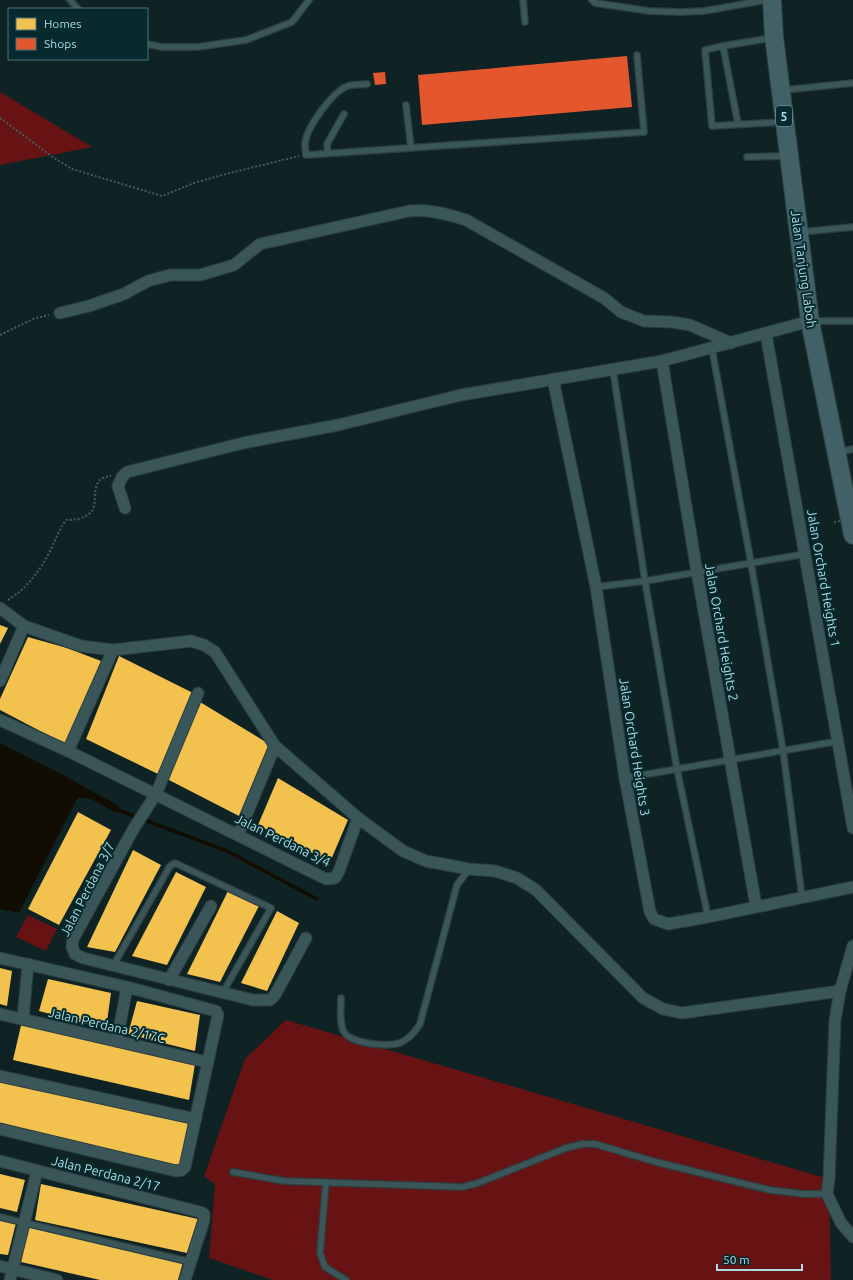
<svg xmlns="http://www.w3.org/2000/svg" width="853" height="1280" viewBox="0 0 853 1280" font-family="Ubuntu,sans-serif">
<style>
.green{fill:#671313}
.water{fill:#120d03}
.homes{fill:#f2c14e}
.shops{fill:#e4572e}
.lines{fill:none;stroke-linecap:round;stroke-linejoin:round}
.stream{stroke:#120d03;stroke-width:3.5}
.service-casing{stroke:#2c3f41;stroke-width:8}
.minor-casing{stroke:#2c3f41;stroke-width:13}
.trunk-casing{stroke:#2c3f41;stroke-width:20}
.path{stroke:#455c5f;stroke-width:2;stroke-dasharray:2 2;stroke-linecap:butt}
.service{stroke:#3a5659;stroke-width:5.5}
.minor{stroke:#3a5659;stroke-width:11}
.trunk{stroke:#426166;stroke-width:18}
.path-bridge{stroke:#455c5f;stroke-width:2;stroke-dasharray:2 2;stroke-linecap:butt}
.labels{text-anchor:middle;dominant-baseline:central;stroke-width:4;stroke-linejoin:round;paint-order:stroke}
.shield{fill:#062a2e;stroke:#7ba7ad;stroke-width:1}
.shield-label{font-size:12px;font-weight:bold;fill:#addde3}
.street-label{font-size:13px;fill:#addde3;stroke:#062a2e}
</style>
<rect width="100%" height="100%" fill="#0f2325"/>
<g class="green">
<polygon points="0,92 92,147 0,165"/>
<polygon points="28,915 57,929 46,951 16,937"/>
<polygon points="286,1020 829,1179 831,1280 273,1280 209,1258 215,1184 204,1176 245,1059"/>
</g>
<polygon class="water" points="0,743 65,776 119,806 116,813 91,799 78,797 19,913 0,909"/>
<g class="homes">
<polygon points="0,625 8,628 0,644"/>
<polygon points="28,637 67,648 101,661 67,745 0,710 0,699"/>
<polygon points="119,656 193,693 158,774 86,739"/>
<polygon points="200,702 269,744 239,816 167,779"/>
<polygon points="278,778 348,820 330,862 258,825"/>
<polygon points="78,812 111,830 59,925 28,909"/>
<polygon points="133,850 161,865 115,952 87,947"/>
<polygon points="176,872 206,887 167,965 132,956"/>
<polygon points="229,889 260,904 220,982 187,974"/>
<polygon points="277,911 299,923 267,991 241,983"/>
<polygon points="0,968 12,971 7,1006 0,1004"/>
<polygon points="48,979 111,993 106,1029 39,1011"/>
<polygon points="137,1001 200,1015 195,1051 128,1034"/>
<polygon points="22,1021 195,1064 189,1100 13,1060"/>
<polygon points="0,1077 190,1123 179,1166 0,1123"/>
<polygon points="0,1174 25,1180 17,1212 0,1208"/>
<polygon points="41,1184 198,1219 187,1253 35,1220"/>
<polygon points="0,1220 16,1223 8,1255 0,1254"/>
<polygon points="27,1227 183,1262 178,1280 100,1280 21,1262"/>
</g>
<g class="shops">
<polygon points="627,56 632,107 422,125 418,75"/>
<polygon points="385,72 386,84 375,85 373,73"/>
</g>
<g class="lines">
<polyline class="stream" points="118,810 227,851 317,899"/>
<defs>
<g id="service">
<polyline points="70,0 78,9"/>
<polyline points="523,0 525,22"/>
<polyline points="592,0 595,3 649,11 680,12 704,11 766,0"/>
<polyline points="147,44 162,47 197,47 246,40 292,22 309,0"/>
<polyline points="723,46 705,50 712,126 782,122"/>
<path d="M367 84C362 85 353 84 348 86 333 91 305 129 305 145 305 148 306 152 306 155L644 132 637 55"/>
<polyline points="784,90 853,83"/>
<polyline points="406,105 411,148"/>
<polyline points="738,124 723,46 771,38"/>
<polyline points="328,153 327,144 344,114"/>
<polyline points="747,157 786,156"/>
<polyline points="801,232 853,227"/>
<polyline points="812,321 853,321"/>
<polyline points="712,349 751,563 783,750 802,897"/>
<polyline points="613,370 645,581 677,769 708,917"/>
<polyline points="839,452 853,449"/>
<polyline points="596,587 645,581 805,554"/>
<polyline points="625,778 839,741"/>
<polyline points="113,966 170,866 175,863 271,908 222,994"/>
<path d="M341 998C341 1008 339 1023 344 1032 352 1044 387 1047 400 1043 409 1039 415 1032 420 1024L457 885 469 869"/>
<polyline points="233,1172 284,1181 463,1187 478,1183 566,1148 582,1144 595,1144 656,1162 770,1190 804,1194 827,1194"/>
<polyline points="326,1182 320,1253 325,1267 346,1280"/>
<polyline points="0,1217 191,1262"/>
</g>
<g id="minor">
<path d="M60 313 89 306 124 294 148 281 170 275H200L234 265 260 244 409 211C429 209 447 214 466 220L604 298 621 312 644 321 672 322 690 325 731 343"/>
<polyline points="766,334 853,828"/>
<polyline points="662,361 697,572 756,906"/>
<polyline points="553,379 596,587 625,778 650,912 654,919 668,924 708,917 853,887"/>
<polyline points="125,508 118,486 122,477 127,472 243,443 338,425 461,395 662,361 810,321"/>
<polyline points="0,608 24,626 81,646 113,650 191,641 204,645 215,652 275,746 358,818 339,871 335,878 326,879 68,751 0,720"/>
<polyline points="0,681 24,626"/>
<polyline points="198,693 156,794 134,828 73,939 72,947 75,954 83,958 253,1000 270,1000 275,995 306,938"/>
<polyline points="68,751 113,650"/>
<polyline points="358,818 403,851 426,861 469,869 495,871 517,878 536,890 643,998 663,1009 682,1013 840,991"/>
<polyline points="238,835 275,746"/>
<polyline points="853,946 840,991 835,1020 829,1179 827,1194 841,1223 853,1237"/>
<polyline points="0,958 127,987 212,1010 216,1011 218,1015 185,1167 182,1170 176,1171 0,1129"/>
<polyline points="169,980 211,906"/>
<polyline points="0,1014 207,1062"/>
<polyline points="23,1019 28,964"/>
<polyline points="117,1041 127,987"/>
<polyline points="0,1076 196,1119"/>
<polyline points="0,1161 200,1212 204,1214 204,1220 185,1280"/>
<polyline points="0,1266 57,1280"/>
<polyline points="10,1280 37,1171"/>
</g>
<polyline id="trunk" points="772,0 774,37 810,321 853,535"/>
</defs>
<use href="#service" class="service-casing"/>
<use href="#minor" class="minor-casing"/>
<use href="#trunk" class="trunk-casing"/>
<g class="path">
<polyline points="0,118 54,158 72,169 162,196 194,183 222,175 299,156"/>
<polyline points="0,335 33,319 49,315"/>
<path d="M8 600C26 589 39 572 49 553 55 542 58 531 66 520 73 520 84 519 90 513 101 504 86 478 111 476"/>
</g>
<use href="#service" class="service"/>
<use href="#minor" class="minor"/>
<use href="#trunk" class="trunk"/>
<polyline class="path-bridge" points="834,522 853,519"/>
</g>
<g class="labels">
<rect class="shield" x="776" y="106" width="16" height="20" rx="3"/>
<g class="shield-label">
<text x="784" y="116">5</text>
</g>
<g class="street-label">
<text transform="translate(804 269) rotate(82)">Jalan Tanjung Laboh</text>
<text transform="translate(824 578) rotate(80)">Jalan Orchard Heights 1</text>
<text transform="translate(722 632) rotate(80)">Jalan Orchard Heights 2</text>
<text transform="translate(635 747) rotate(81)">Jalan Orchard Heights 3</text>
<text transform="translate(283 840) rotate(26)">Jalan Perdana 3/4</text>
<text transform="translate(87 889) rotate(-63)">Jalan Perdana 3/7</text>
<text transform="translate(107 1025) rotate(13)">Jalan Perdana 2/17C</text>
<text transform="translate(106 1173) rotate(14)">Jalan Perdana 2/17</text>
</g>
</g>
<rect x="8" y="8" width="140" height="52" fill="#062a2e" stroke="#497276"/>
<rect x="16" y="18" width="20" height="12" fill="#f2c14e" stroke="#497276"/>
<text x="44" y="28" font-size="12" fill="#addde3">Homes</text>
<rect x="16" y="38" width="20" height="12" fill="#e4572e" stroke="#497276"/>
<text x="44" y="48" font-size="12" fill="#addde3">Shops</text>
<path d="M717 1264v6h85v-6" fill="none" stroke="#addde3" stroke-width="2"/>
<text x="723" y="1264" font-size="12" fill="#addde3" stroke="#062a2e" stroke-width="3" paint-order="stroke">50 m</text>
</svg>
